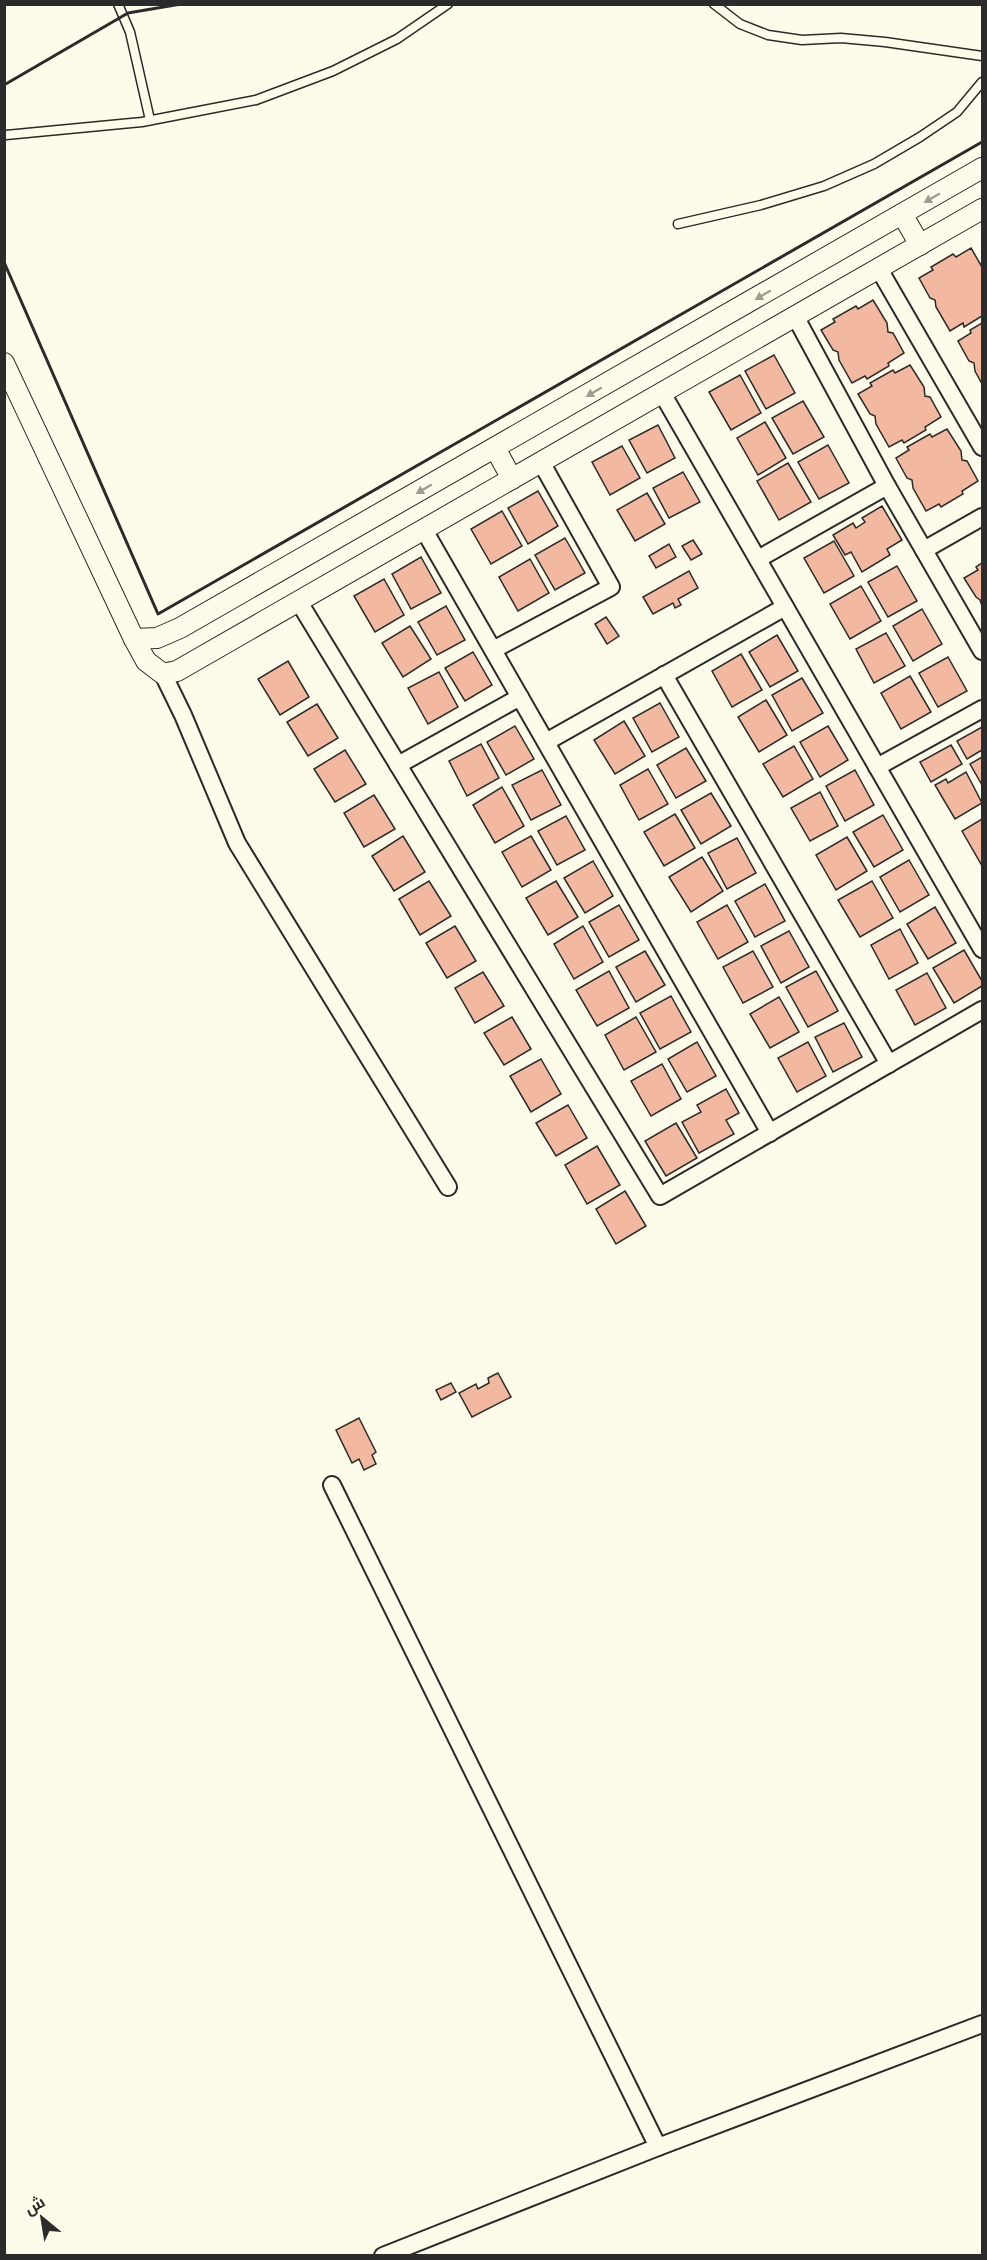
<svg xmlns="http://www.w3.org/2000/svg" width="987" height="2260" viewBox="0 0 987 2260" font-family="'Fira Sans',Cairo,sans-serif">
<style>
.building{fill:#f2b8a0;stroke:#2b2b2b;stroke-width:1.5}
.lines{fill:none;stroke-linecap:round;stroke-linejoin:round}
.service-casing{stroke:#2b2b2b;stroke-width:11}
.minor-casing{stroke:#2b2b2b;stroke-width:20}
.tertiary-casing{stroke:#2b2b2b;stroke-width:22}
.service{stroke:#fdfbea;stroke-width:8}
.minor{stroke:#fdfbea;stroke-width:16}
.tertiary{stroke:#fdfbea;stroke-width:20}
.wall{stroke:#2b2b2b;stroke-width:3}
.oneway{fill:#9e9d94}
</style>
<rect width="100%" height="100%" fill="#fdfbea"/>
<g class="building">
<polygon points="971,248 982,267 982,316 964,327 963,323 950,331 936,307 935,300 930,298 919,278 933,270 931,267 953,254 956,257"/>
<polygon points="873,300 887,323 888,332 893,333 904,353 888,363 889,366 867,379 865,376 852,383 839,360 838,352 833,350 821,330 835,322 833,319 856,306 858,309"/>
<polygon points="982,323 982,384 975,371 974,363 969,361 958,341 971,333 970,330"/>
<polygon points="774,355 795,393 766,409 745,371"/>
<polygon points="910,365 924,387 925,396 930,397 941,417 925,427 926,430 904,443 902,440 889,447 876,424 875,416 870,414 858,394 872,386 870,383 893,370 895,373"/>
<polygon points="740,375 761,413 731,430 709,392"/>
<polygon points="803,401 824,437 793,454 772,418"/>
<polygon points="765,422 786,458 758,475 737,438"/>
<polygon points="658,425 675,458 647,473 629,440"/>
<polygon points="947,429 961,451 962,460 967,461 978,481 962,491 963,494 941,507 939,504 926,511 913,488 912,480 907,478 896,458 909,450 907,447 930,434 932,437"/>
<polygon points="828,445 849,483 819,499 798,462"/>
<polygon points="622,446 640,478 610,495 592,462"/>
<polygon points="788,463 811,502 779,520 757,481"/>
<polygon points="683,472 700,502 669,518 653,488"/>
<polygon points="538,491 558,526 528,544 508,508"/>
<polygon points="647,493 665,524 635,541 617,510"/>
<polygon points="882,506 902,540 887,549 890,555 862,572 851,552 845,555 833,535 853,523 856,528 865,522 862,518"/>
<polygon points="502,511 522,546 491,564 471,529"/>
<polygon points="565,538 585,573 555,590 535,555"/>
<polygon points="693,540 702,554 691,560 682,546"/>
<polygon points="834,541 854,576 824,593 804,558"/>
<polygon points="669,544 676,557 656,568 649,556"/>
<polygon points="421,557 441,593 411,609 392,574"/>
<polygon points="530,559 549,593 518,611 499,577"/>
<polygon points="982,563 982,606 980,600 976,597 964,578 978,570 976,567"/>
<polygon points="897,566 917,601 888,617 868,582"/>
<polygon points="689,571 698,588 678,599 681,605 675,608 673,603 653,614 643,597"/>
<polygon points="384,579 404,615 375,632 354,596"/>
<polygon points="861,586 881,621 850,639 830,604"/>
<polygon points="446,606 465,640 437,655 418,622"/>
<polygon points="922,609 942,644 913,661 893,626"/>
<polygon points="606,617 619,636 607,644 595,624"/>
<polygon points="410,626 431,659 403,677 382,643"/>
<polygon points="886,633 905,666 874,683 856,649"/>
<polygon points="777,635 798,671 770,687 749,652"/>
<polygon points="473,652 492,685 465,701 445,668"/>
<polygon points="741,654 762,690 732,707 712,671"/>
<polygon points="948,657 967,691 938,707 919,673"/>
<polygon points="288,661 309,697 280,715 258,679"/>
<polygon points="439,672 458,707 428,724 408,688"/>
<polygon points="910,676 931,712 901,729 881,693"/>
<polygon points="802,678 823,713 792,731 772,695"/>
<polygon points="766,700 787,735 759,752 738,717"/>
<polygon points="660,703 679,737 652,752 633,718"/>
<polygon points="317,704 338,738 308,756 287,722"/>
<polygon points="624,721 645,756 615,774 594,740"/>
<polygon points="515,726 534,759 506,775 487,742"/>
<polygon points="828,726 848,760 820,777 800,742"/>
<polygon points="982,727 982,750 967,759 957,741"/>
<polygon points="481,744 499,778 467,796 449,761"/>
<polygon points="951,745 962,764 931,782 920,762"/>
<polygon points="794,746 813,779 783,797 763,764"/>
<polygon points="686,748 706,781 676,798 657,765"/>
<polygon points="345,750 366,784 335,802 314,769"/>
<polygon points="982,757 982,785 970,764"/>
<polygon points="648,769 668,804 639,820 620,785"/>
<polygon points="542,770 561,805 531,820 512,785"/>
<polygon points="855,770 874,805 845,821 826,786"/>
<polygon points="966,772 982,803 955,819 935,785 946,779 948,783"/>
<polygon points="502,787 524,826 495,843 473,805"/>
<polygon points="820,792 838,826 810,841 791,808"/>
<polygon points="711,793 731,826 701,844 681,810"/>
<polygon points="374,795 395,829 364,847 344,813"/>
<polygon points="675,814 695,848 664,866 644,832"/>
<polygon points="883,815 903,850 874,867 853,832"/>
<polygon points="566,816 585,850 557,865 538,831"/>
<polygon points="982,819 982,863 981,864 962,831"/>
<polygon points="403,836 425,872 394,891 372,856"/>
<polygon points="531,836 551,870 522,887 502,852"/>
<polygon points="847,837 867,871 836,890 816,855"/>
<polygon points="737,838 756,873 727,889 708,853"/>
<polygon points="702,857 723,891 691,912 669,877"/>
<polygon points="909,860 929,895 900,912 880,877"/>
<polygon points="593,861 613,896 585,913 564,878"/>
<polygon points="429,881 451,916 420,935 399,899"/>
<polygon points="556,881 578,917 548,935 526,898"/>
<polygon points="872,881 893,918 860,937 838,900"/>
<polygon points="765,884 785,921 755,937 735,901"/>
<polygon points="619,905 639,940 609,957 589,922"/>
<polygon points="727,905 748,942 718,959 697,922"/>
<polygon points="935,907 956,943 928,959 907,924"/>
<polygon points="455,926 476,961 447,978 426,943"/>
<polygon points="583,926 603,962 574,979 554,944"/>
<polygon points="900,929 918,963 889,979 871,945"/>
<polygon points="789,931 809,967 781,983 761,946"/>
<polygon points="964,950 982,981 982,986 954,1003 933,968"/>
<polygon points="645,951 665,985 636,1002 616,967"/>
<polygon points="753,951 773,987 743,1003 723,967"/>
<polygon points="609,971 629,1008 597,1026 576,990"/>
<polygon points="816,971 838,1011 808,1027 786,987"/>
<polygon points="483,972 504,1006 475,1023 455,988"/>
<polygon points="927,973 946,1008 915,1025 896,990"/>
<polygon points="671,996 691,1032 660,1049 640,1013"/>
<polygon points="779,997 799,1032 770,1048 750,1014"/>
<polygon points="512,1017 531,1049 504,1065 484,1033"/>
<polygon points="636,1017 656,1052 624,1070 605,1035"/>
<polygon points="844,1023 862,1057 833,1072 815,1037"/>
<polygon points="697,1042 716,1076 687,1092 668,1059"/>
<polygon points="808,1042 826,1076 797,1092 778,1058"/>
<polygon points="541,1059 561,1094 531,1112 510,1076"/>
<polygon points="662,1064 681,1099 651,1116 631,1081"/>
<polygon points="726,1089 739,1113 726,1120 734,1134 699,1153 682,1122 701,1112 697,1105"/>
<polygon points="568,1105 587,1138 556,1156 536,1123"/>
<polygon points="676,1123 697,1158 666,1176 645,1141"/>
<polygon points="597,1146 620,1185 587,1204 565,1165"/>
<polygon points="625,1191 646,1226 616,1244 596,1209"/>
<polygon points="498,1373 511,1397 472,1417 459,1393 476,1384 478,1389 489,1383 488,1378"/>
<polygon points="451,1383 456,1392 441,1400 436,1390"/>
<polygon points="359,1418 376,1452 372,1455 376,1464 364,1470 359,1459 352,1463 336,1430"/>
</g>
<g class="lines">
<defs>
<g id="service">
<polyline points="118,4 130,32 150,120"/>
<polyline points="714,4 740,24 768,35 802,40 841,38 885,42 982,56"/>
<polyline points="6,135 142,122 256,100 333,71 397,39 448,4"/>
<polyline points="678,224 761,205 824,186 874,164 920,137 957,112 982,82"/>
</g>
<g id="minor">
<polyline points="879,269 982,447"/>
<polyline points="795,316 887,486 982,651"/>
<polyline points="662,393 982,949"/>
<polyline points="424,530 770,1133"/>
<polyline points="924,550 982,517"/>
<polyline points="758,559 887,486"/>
<polyline points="299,602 660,1196 982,1010"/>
<polyline points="493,650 611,587 541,462"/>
<polyline points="163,674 183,715 237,843 448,1187"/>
<polyline points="664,675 889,1064"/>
<polyline points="546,742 785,607"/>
<polyline points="398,765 520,697"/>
<polyline points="877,767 982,709"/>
<polyline points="332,1485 658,2147"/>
<polyline points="383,2256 658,2147 982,2024"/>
</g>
<g id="tertiary">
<polyline points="902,214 920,245"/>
<polyline points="4,363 134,639 146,661 163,674 177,671 982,209"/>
<polyline points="495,448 512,479"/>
<polyline points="134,639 157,638 180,628 982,168"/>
</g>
</defs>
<use href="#service" class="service-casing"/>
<use href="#minor" class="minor-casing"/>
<use href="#tertiary" class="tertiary-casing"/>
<use href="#service" class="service"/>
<use href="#minor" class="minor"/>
<use href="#tertiary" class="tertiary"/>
<g class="wall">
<polyline points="4,85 128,13 181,4"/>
<polyline points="4,262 158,614 982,142"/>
</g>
</g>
<defs><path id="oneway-solid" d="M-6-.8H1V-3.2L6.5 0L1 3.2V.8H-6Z" transform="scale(1.5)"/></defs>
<g class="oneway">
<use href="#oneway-solid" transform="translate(932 198) rotate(150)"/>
<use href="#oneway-solid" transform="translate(763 295) rotate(150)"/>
<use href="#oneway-solid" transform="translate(594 392) rotate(150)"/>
<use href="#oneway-solid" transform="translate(424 489) rotate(150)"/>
</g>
<rect width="987" height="2260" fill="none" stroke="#2b2b2b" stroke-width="12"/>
<g transform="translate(42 2218) rotate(330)" stroke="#fdfbea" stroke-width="4.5" paint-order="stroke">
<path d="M0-4.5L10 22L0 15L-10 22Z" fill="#2b2b2b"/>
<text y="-9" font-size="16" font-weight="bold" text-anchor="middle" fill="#2b2b2b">ش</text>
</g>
</svg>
